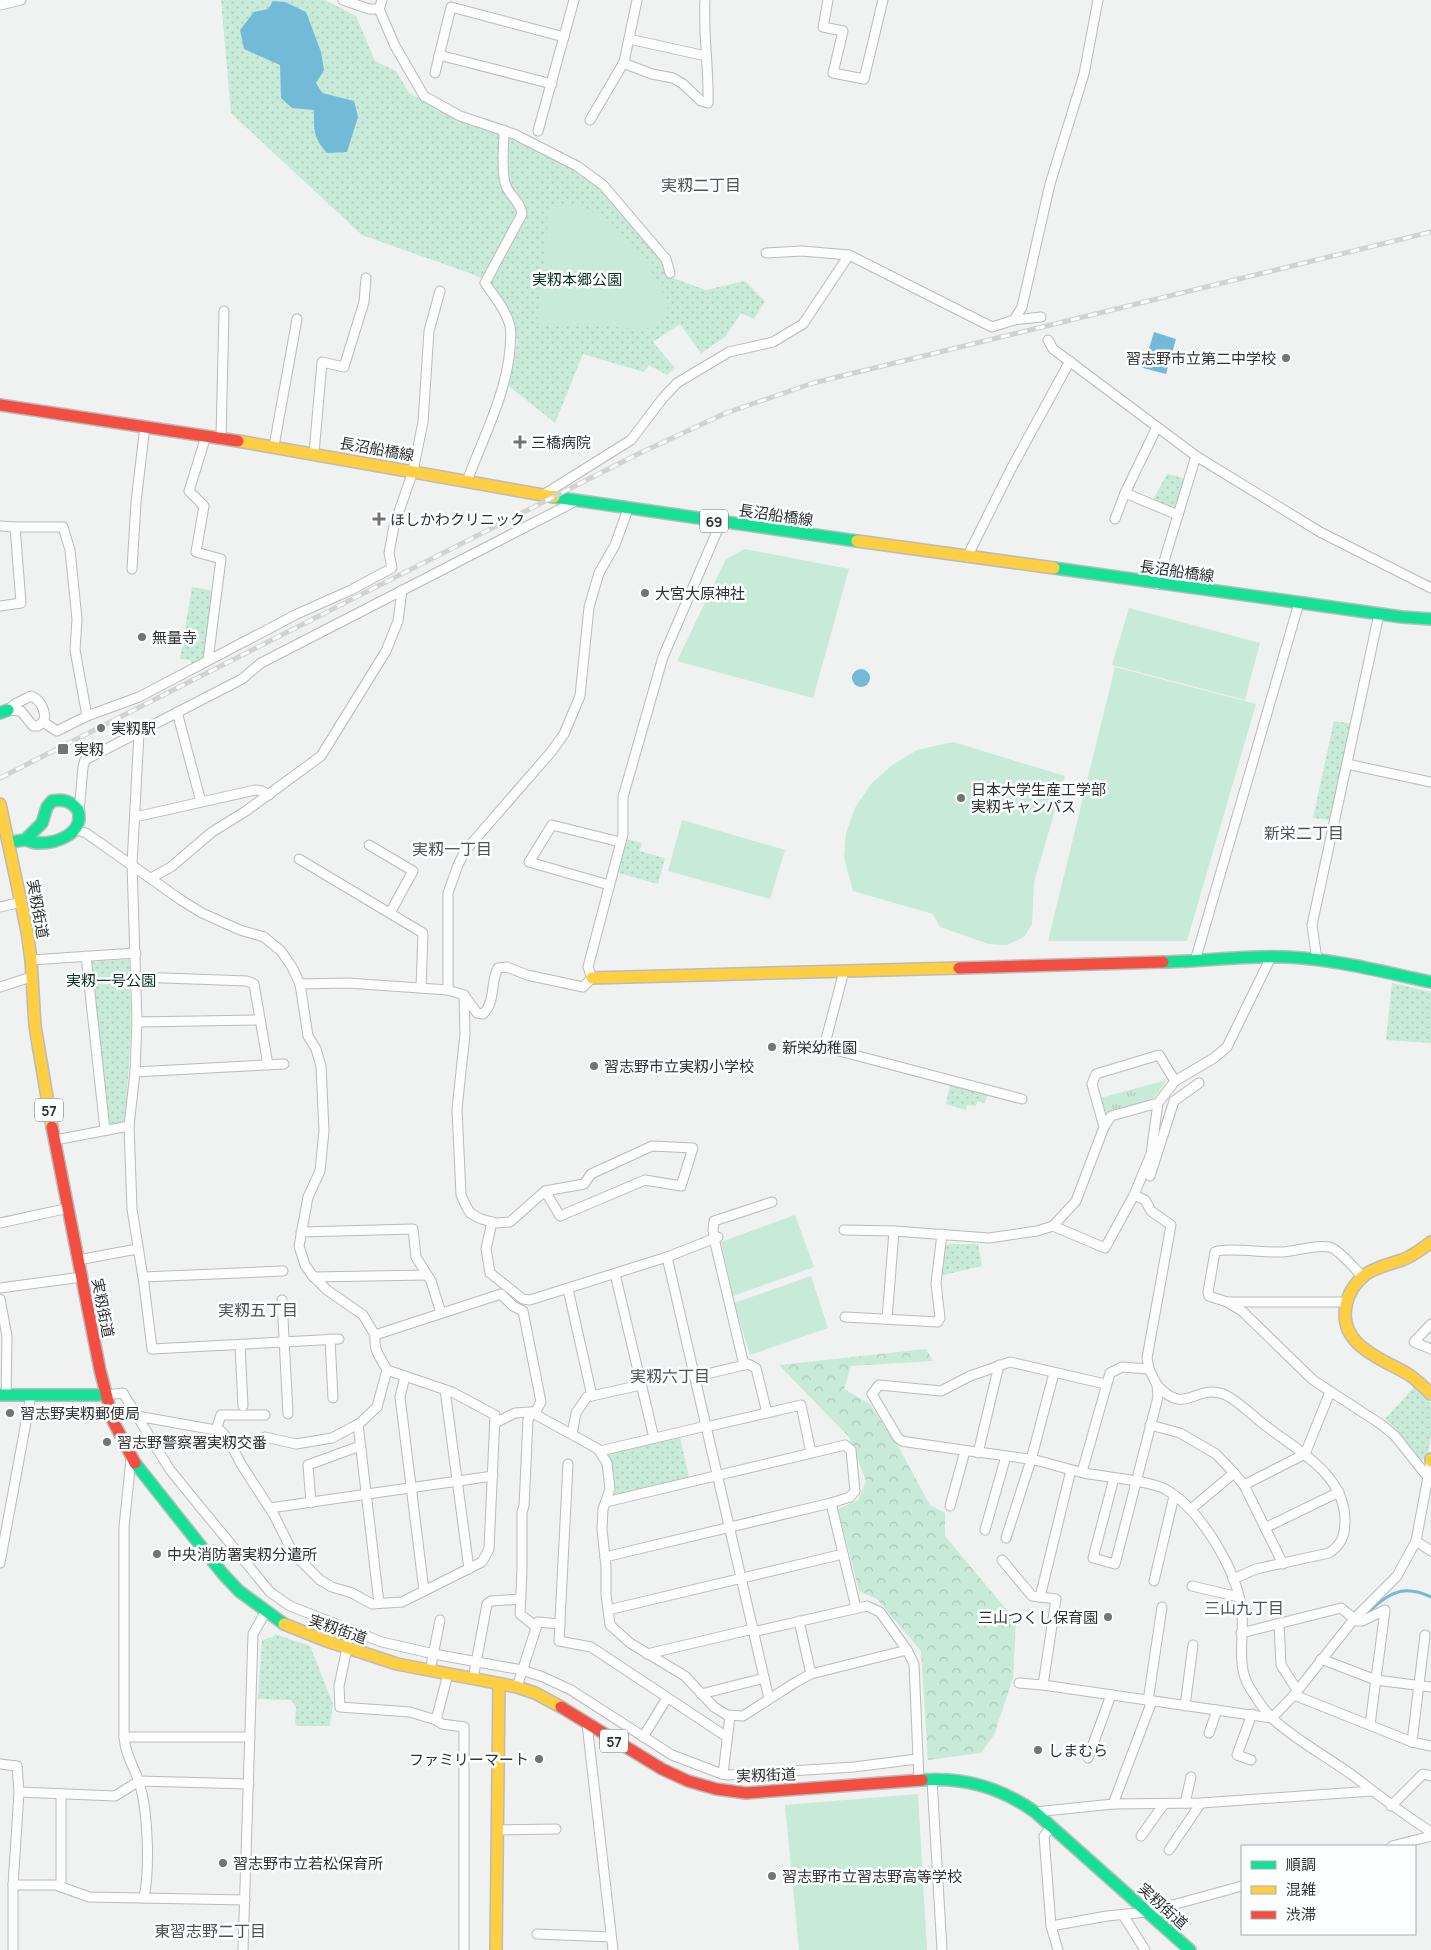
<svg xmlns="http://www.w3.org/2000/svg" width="1431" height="1950" viewBox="0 0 1431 1950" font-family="Manrope,'Noto Sans JP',sans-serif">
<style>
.grass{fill:url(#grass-tufts)}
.forest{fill:url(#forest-crowns)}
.park{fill:url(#park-dots)}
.pitch{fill:#c8ead8}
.water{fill:#72bad7}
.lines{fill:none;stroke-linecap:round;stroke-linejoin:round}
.stream{stroke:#72bad7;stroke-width:3}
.street-casing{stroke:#babbbb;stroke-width:11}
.fast-casing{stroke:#babbbb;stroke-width:14}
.slow-casing{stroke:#babbbb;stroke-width:14}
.jam-casing{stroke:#babbbb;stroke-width:14}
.street{stroke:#fdfdfd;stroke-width:9}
.fast{stroke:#16e098;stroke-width:11}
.slow{stroke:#ffcf43;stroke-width:11}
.jam{stroke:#f24e42;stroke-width:11}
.rail-casing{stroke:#d2d2d3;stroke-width:5}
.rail{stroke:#fdfeff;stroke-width:3;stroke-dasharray:9;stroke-linecap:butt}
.poi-dot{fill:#747475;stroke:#fdfeff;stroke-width:2}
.labels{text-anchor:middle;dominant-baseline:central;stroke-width:5;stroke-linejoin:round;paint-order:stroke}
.shield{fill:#fdfeff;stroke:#6e6e70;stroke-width:1}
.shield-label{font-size:14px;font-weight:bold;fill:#313132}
.park-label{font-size:15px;fill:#093220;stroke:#fdfeff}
.poi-label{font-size:15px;fill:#313132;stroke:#fdfeff;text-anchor:start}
.street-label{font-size:15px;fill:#313132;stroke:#fdfeff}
.neighbourhood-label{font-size:16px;fill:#515253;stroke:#fdfeff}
</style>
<defs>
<pattern id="grass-tufts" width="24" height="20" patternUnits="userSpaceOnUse" patternTransform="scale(1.25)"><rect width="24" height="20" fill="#c8ead8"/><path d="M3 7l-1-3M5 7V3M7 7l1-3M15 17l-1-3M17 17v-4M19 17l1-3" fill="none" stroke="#acc9ba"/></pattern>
<pattern id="forest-crowns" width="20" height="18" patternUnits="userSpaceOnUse" patternTransform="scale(1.25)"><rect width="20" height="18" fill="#c8ead8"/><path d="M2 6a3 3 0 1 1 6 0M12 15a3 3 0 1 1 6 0" fill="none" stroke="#acc9ba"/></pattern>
<pattern id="park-dots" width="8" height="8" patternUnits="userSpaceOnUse" patternTransform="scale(1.25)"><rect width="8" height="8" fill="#c8ead8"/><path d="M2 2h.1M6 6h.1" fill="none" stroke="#acc9ba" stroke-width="1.8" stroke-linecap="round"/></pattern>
</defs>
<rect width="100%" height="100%" fill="#f0f1f1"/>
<polygon class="grass" points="1167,1080 1153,1099 1107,1112 1103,1110 1100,1098"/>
<polygon class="forest" points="926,1349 933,1361 851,1366 844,1389 870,1404 899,1448 930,1505 945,1513 945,1536 1016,1621 1013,1678 994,1735 981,1753 928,1760 921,1651 877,1599 859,1591 838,1509 858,1500 866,1481 849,1437 779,1365"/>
<g class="park">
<polygon points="221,0 325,0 356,16 375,61 396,71 409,93 457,119 499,132 544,154 586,177 601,189 645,243 663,261 667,276 706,290 745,281 765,301 754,319 741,313 725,337 701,353 680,324 653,342 675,368 667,375 649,365 644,372 583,354 555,423 509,386 515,356 517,341 515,328 507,307 493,285 475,275 362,235 231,113"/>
<polygon points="1167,474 1187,479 1177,509 1153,500"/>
<polygon points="192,587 214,591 205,659 193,665 190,660 180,659"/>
<polygon points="1334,721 1353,724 1331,820 1313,818"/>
<polygon points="626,839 642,843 639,851 665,858 658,884 619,873"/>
<polygon points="130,959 131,1032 125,1122 107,1125 90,962"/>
<polygon points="1392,983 1431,992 1431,1043 1386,1040"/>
<polygon points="950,1085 987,1095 985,1103 977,1101 976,1106 967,1105 966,1110 946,1104"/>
<polygon points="949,1244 978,1244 982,1266 939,1276 945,1245"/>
<polygon points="1416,1385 1431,1403 1431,1437 1427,1457 1420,1461 1399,1432 1385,1419"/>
<path d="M680 1437 689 1478 613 1497C615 1480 614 1468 606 1453Z"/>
<polygon points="275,1634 310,1646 333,1704 330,1726 298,1726 295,1724 296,1707 291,1700 258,1699 262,1640 273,1637"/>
</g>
<g class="pitch">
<path d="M567 206C572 207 578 206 582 207 607 214 638 249 651 270 657 281 663 293 669 304 666 314 665 321 655 326 642 333 603 324 586 324 571 324 556 329 541 324L537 316 546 262 548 208Z"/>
<polygon points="745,549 849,569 813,698 677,661 726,559"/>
<polygon points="1129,608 1260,643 1245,700 1112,665"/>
<polygon points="1115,667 1256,704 1187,941 1048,941"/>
<polygon points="953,742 1065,776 1034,882 1032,924 1024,937 1007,945 989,944 940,927 933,914 853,891 844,858 846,833 855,808 871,784 891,766 917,750"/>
<polygon points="682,820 785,850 770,899 668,871"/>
<polygon points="795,1215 814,1267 733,1296 721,1242"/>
<polygon points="811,1276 828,1328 750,1355 734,1303"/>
<polygon points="918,1794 927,1950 799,1950 785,1805"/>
</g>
<g class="water">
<path d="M273 1 285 2 306 12 321 52 324 70 316 83 322 93 354 101 358 117 347 152 327 153C313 137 314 130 314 110L292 108 281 98 280 65 244 49 240 30 254 12 268 9Z"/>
<polygon points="1154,332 1176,339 1166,374 1143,368"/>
<circle cx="861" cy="678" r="9"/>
</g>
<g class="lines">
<path class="stream" d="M1364 1616C1386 1596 1400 1582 1431 1597"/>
<defs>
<g id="street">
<polyline points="343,0 369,9 379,9"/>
<polyline points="382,0 379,9 395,46 424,96 460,116 514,134 577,166 603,185 666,259 670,273"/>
<polyline points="828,0 823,27 843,31 833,73 864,79 883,0"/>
<polyline points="0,5 21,0"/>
<polyline points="629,39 706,56"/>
<polyline points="439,55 552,84"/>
<path d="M623 63 652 74 673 78 683 84 701 101 708 103C709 68 703 35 705 0"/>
<polyline points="435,73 451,7 564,37"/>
<polyline points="590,120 624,62 637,0"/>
<polyline points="538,131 574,0"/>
<polyline points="766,253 802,251 849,255 992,327 1014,320 1041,317"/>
<polyline points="1014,320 1022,307 1050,184 1084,74 1098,0"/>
<polyline points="1048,340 1053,349 1196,456 1320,532 1431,588"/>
<polyline points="1157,427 1125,493 1178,515"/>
<polyline points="206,436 189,491 204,506 196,552 221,559 208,660"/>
<polyline points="221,438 224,311"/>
<polyline points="274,446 297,319"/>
<polyline points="314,453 322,362 344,367 364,302 366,278"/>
<path d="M467 481C483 438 506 395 510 349 510 341 512 334 510 326 506 310 494 296 485 283L522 214C521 202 508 195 505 183 501 166 504 147 504 130"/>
<polyline points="543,495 631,440 663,398 677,383 729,352 773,342 803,324 849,255"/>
<polyline points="1115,519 1125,493"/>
<polyline points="0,526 15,527 21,603 0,606"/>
<polyline points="15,527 63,527 70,550 77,619 75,650 87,716"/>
<polyline points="967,557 1011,469 1070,361"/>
<polyline points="132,569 136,502 145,426"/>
<polyline points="1157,584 1196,456"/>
<path d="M31 696C41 700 46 711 44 721L38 726H33L21 711 8 710 15 704Z"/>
<polyline points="177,712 201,802"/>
<polyline points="43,722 57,731 87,716 139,697 297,614 351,590 392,568 389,553 394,526 413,471 423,422 429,331 440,291"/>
<polyline points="1347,764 1431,782"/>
<polyline points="79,812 83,767 85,760 242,679 261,663 576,501"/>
<polyline points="135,817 255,790 262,791 269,795"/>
<path d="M76 830 86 833 181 900 202 913 240 930 264 937 281 951 292 967 300 984 348 983 448 990 464 995 477 1013 483 1014C496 1002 490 982 498 968L507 967 527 975 583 987 592 978 588 967 623 834V797L663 657 721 522"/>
<polyline points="369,845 413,871 390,913"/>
<polyline points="299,859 423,933 421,988"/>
<polyline points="151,878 171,867 212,832 246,811 321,756 386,651 398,621 402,590"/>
<polyline points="609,885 529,862 552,825 620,842"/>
<polyline points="0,907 22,902"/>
<polyline points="86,956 105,1130"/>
<polyline points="31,960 136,953"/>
<polyline points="1317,960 1312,925 1379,614"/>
<polyline points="1195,961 1299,603"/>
<polyline points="844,971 824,1047 1022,1099"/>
<polyline points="137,977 247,981 254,984 268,1065"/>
<polyline points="300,984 308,1036 316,1049 321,1066 324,1131 320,1171 308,1197 299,1246 305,1265 312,1275 327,1290 363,1315 375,1335 501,1294 513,1306 523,1311 541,1402 534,1414"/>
<polyline points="0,987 31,977"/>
<polyline points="448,990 448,893 458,865 465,851 551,752 564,734 580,696 589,607 599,573 615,545 628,509"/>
<polyline points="464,995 465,1034 457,1109 461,1195 466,1206 470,1213 481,1219 496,1223 510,1222 545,1191 584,1184 591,1174 652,1146 693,1148 681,1186 645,1180 560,1216 545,1191"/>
<polyline points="137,1022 259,1020"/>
<polyline points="135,1072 284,1064"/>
<polyline points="129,1126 132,1209 144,1284 152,1349 339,1339"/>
<polyline points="1104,1127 1092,1084 1096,1074 1159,1055 1175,1081"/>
<polyline points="55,1140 129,1126 135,1072 137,1022 132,864 139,733"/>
<polyline points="1150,1176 1174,1101 1199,1083"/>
<polyline points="492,1222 486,1249 490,1273 523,1299 530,1300 667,1257 718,1237"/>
<polyline points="0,1223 69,1208"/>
<polyline points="1053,1226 1105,1248 1134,1195 1151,1154 1158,1103"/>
<polyline points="844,1230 894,1231 989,1238 1037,1231 1053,1226 1076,1201 1104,1127 1111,1116 1158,1103 1175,1081 1214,1058 1227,1047 1271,957"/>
<polyline points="301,1232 413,1229 416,1257 431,1281 441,1313"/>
<polyline points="667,1257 769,1699"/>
<polyline points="78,1260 137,1249"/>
<polyline points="615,1274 654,1438"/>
<polyline points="143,1277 283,1271"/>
<polyline points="313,1277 427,1275"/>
<path d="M1363 1277C1355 1269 1341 1252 1332 1248 1322 1243 1296 1251 1283 1252 1268 1253 1224 1247 1215 1252L1208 1292 1209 1296 1227 1302 1242 1311 1313 1380 1382 1425 1395 1436 1427 1476"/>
<polyline points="0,1288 82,1277"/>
<polyline points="568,1289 592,1396"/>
<polyline points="0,1299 7,1336 6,1395"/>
<polyline points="282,1300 288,1414"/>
<polyline points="1228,1302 1345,1302"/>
<polyline points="845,1317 938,1322 940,1318 936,1283 942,1234"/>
<polyline points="887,1319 894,1231"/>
<polyline points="1431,1324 1414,1342 1431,1349"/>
<polyline points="330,1339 333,1398"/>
<polyline points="240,1345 243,1406"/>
<polyline points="744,1365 716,1247 713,1231 714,1221 772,1202"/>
<polyline points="405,1376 400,1397 424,1591"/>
<polyline points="694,1377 748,1364 756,1368 767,1413"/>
<path d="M1105 1384 1010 1362 970 1376 941 1391 879 1385 872 1394 898 1438 902 1441C944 1448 987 1453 1029 1459 1047 1462 1065 1469 1084 1473 1105 1477 1147 1480 1165 1489 1201 1509 1239 1573 1242 1614 1244 1637 1236 1667 1250 1688 1256 1698 1264 1710 1272 1718 1298 1743 1336 1761 1364 1784 1386 1801 1408 1817 1431 1832"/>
<path d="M1157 1385C1186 1417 1194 1384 1223 1394 1234 1397 1255 1418 1266 1426 1298 1451 1345 1474 1345 1521 1345 1536 1341 1545 1329 1553L1256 1569 1233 1579"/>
<polyline points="445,1390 469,1569"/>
<polyline points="106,1395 123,1393 170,1470 270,1592 290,1606 382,1642 434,1654 522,1670 543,1677 571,1690 672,1755 722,1774 728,1775 854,1767 917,1759"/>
<polyline points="531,1412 528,1420 524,1506 522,1512 522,1570 520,1614 536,1627"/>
<polyline points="137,1416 221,1431 228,1439 241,1464 274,1515 293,1553 320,1580 332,1587 352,1593 372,1604 402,1602 482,1562 489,1549 495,1415 452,1392 387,1370"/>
<polyline points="495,1423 515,1413 531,1412 598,1449 607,1463 610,1489 603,1509 602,1529 606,1567 606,1594 610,1625 630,1643 685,1676 714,1707 727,1715 743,1716 796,1682 811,1674 907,1650"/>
<polyline points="358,1424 379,1603"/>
<polyline points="1150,1425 1180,1433 1216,1454 1234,1473 1244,1485 1283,1564"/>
<polyline points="706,1427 801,1405 811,1453"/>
<polyline points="216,1430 221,1415 265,1415"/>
<polyline points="572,1434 576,1413 587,1397 641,1385"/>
<path d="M265 1437 296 1444 332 1438 360 1423 377 1407 387 1370C380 1356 374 1353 375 1335"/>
<polyline points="600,1451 706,1426"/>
<polyline points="978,1453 999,1365"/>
<path d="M131 1459 124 1527V1737C125 1755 135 1768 140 1785 148 1814 150 1867 144 1898"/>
<polyline points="568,1464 559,1641 591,1647 727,1737"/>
<polyline points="1071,1470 1040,1597 1056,1599 1043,1685 1272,1718 1294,1695 1354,1619 1397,1576 1416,1541 1431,1461"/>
<polyline points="1082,1472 1110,1373 1122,1367 1149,1369"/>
<polyline points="1114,1478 1093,1558 1115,1564 1158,1397 1157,1385 1149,1369 1147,1358 1171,1225 1151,1211 1145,1200 1134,1195"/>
<polyline points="1244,1485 1305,1454 1330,1392"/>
<polyline points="311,1503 308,1465 360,1446"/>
<polyline points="831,1503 856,1608"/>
<polyline points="950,1506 965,1451"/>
<polyline points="270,1508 493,1476"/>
<polyline points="1191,1509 1234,1473"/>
<polyline points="1265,1528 1339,1492"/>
<polyline points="985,1530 1006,1456"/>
<polyline points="1006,1538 1031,1460 1054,1373"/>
<polyline points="1416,1541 1431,1551"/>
<polyline points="605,1557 831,1503 850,1497 855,1491 851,1450 845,1445 606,1502"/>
<polyline points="1002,1560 1032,1596 1040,1597"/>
<polyline points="0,1563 31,1395"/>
<polyline points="1154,1581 1174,1496"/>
<polyline points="1192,1586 1239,1597"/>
<polyline points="608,1610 843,1554"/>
<polyline points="799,1621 811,1674"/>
<polyline points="1279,1623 1281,1665 1297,1690"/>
<polyline points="753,1632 867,1606 880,1612 907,1650 914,1664 919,1780"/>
<polyline points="1241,1633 1341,1608 1357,1621 1362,1621 1385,1610 1370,1725"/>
<polyline points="347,1648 339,1686 340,1707 410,1712 436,1720"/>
<polyline points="647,1654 753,1629"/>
<polyline points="1321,1659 1376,1680 1431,1687"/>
<polyline points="430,1671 440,1620"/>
<polyline points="448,1674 436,1720 442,1724 464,1727 464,1950"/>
<polyline points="473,1679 487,1604 491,1601 521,1599"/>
<polyline points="1019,1683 1043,1685"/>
<polyline points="517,1687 538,1622 560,1624"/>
<polyline points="701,1694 764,1678"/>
<polyline points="1294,1695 1412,1742 1431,1746"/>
<polyline points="1148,1701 1162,1607"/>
<polyline points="1185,1706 1193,1645"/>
<polyline points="587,1724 613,1950"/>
<polyline points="1209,1733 1217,1710"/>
<polyline points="124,1737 250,1737"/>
<polyline points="643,1737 667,1698"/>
<polyline points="1412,1742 1425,1635"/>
<polyline points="1088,1758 1111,1695"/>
<polyline points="1251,1760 1237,1755 1252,1714"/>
<polyline points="0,1764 17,1766 19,1792 115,1796 139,1781 249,1784"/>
<polyline points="723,1774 730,1716"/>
<polyline points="932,1780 942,1950"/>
<polyline points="61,1794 61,1887"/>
<polyline points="1185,1803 1191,1777"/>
<polyline points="1113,1804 1152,1701"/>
<polyline points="1391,1806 1423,1774 1431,1776"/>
<polyline points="1035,1812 1113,1804 1201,1803 1372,1791"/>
<polyline points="1052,1826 1044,1836 1051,1926 1058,1950"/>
<polyline points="497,1830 556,1829"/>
<polyline points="1141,1836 1164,1804"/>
<polyline points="1392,1846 1431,1836"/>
<polyline points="1169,1850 1201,1803"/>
<polyline points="13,1885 19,1792"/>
<polyline points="1123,1915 1145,1950"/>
<polyline points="1051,1926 1107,1916 1147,1912 1242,1886"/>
<polyline points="537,1934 611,1937"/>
<polyline points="13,1950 13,1885 56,1885 89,1897 245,1900"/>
<polyline points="243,1950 253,1634 265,1613"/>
</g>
<g id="fast">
<polyline points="554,497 857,541"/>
<polyline points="1054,568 1402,617 1431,619"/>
<polyline points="0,713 8,710"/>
<path d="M9 843C14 842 19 840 25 840 29 840 32 843 36 843 56 844 85 834 78 810 71 801 64 799 52 801L47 807 42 823 25 840"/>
<path d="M1163 962C1209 961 1256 954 1302 958 1346 962 1388 973 1431 982"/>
<polyline points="0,1395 106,1395"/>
<polyline points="135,1463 223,1574 239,1591 284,1624"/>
<path d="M922 1780C964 1777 1000 1787 1035 1812L1190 1950"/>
</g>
<g id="slow">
<polyline points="238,441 554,497"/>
<polyline points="857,541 1054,568"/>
<polyline points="0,804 27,931 31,960 35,1026 52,1127"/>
<polyline points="592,978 959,968"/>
<path d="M1431 1242C1422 1249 1413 1256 1402 1260 1390 1264 1377 1267 1366 1274 1356 1282 1348 1293 1346 1306 1338 1345 1382 1359 1408 1374 1417 1380 1424 1387 1431 1394"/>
<polyline points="1431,1459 1431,1461"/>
<polyline points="284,1624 324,1640 397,1664 517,1687 535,1693 561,1707"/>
<polyline points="496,1950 499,1684"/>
</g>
<g id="jam">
<polyline points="0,405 238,441"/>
<polyline points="959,968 1163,962"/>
<polyline points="52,1127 100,1370 113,1421 135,1463"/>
<polyline points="561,1707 662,1769 688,1781 716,1789 746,1793 922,1780"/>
</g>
</defs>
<use href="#street" class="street-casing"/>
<use href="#fast" class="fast-casing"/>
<use href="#slow" class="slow-casing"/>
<use href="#jam" class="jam-casing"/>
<use href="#street" class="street"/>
<use href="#fast" class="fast"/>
<use href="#slow" class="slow"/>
<use href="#jam" class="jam"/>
<defs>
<polyline id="rail" points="0,778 638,454 726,413 813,383 1431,232"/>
</defs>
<use href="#rail" class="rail-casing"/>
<use href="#rail" class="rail"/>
</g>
<g class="poi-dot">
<circle cx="1286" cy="358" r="5"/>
<path d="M517.5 434.5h5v5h5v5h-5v5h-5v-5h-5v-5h5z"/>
<path d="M376.5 511.5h5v5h5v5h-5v5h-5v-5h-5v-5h5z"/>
<circle cx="645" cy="593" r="5"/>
<circle cx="142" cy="637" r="5"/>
<circle cx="101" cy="728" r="5"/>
<rect x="57" y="743" width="12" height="12" rx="2.5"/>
<circle cx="961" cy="798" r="5"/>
<circle cx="772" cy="1047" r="5"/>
<circle cx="594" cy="1066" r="5"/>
<circle cx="10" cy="1413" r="5"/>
<circle cx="107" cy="1442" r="5"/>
<circle cx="157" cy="1554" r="5"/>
<circle cx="1108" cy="1617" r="5"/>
<circle cx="1038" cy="1750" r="5"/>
<circle cx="539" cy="1759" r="5"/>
<circle cx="223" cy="1863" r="5"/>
<circle cx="772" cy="1876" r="5"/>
</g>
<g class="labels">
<g class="shield">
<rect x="700" y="509.5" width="28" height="23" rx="4"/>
<rect x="35" y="1098.5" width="28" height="23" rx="4"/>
<rect x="600" y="1729.5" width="28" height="23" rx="4"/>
</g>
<g class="shield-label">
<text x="714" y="521">69</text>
<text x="49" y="1110">57</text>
<text x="614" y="1741">57</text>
</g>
<g class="park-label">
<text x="577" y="279">実籾本郷公園</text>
<text x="111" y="980">実籾一号公園</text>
</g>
<g class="poi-label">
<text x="1276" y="358" text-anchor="end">習志野市立第二中学校</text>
<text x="531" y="442">三橋病院</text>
<text x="390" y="519">ほしかわクリニック</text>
<text x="655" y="593">大宮大原神社</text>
<text x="152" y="637">無量寺</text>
<text x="111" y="728">実籾駅</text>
<text x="74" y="749">実籾</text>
<text x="971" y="789">日本大学生産工学部<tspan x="971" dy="17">実籾キャンパス</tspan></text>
<text x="782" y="1047">新栄幼稚園</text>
<text x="604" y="1066">習志野市立実籾小学校</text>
<text x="20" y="1413">習志野実籾郵便局</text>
<text x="117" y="1442">習志野警察署実籾交番</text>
<text x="167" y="1554">中央消防署実籾分遣所</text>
<text x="1098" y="1617" text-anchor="end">三山つくし保育園</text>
<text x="1048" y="1750">しまむら</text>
<text x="529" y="1759" text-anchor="end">ファミリーマート</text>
<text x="233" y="1863">習志野市立若松保育所</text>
<text x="782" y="1876">習志野市立習志野高等学校</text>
</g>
<g class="street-label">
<text transform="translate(377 449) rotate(10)">長沼船橋線</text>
<text transform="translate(776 515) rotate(8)">長沼船橋線</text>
<text transform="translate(1177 571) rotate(8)">長沼船橋線</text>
<text transform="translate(38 909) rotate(80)">実籾街道</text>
<text transform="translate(103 1308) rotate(79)">実籾街道</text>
<text transform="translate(338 1629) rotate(19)">実籾街道</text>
<text transform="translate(766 1775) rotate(-2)">実籾街道</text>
<text transform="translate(1163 1906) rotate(42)">実籾街道</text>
</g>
<g class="neighbourhood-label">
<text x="701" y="185">実籾二丁目</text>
<text x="1304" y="833">新栄二丁目</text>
<text x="452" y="849">実籾一丁目</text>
<text x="258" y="1310">実籾五丁目</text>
<text x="670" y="1376">実籾六丁目</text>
<text x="1244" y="1608">三山九丁目</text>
<text x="210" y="1931">東習志野二丁目</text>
</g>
</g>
<rect x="1241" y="1845" width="175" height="90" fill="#fdfeff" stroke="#abacad"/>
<rect x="1251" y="1861" width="25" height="8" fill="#16e098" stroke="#abacad"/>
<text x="1286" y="1870" font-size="15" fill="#313132">順調</text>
<rect x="1251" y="1886" width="25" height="8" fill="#ffcf43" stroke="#abacad"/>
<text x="1286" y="1895" font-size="15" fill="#313132">混雑</text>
<rect x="1251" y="1911" width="25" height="8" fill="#f24e42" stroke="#abacad"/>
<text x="1286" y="1920" font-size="15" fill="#313132">渋滞</text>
</svg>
